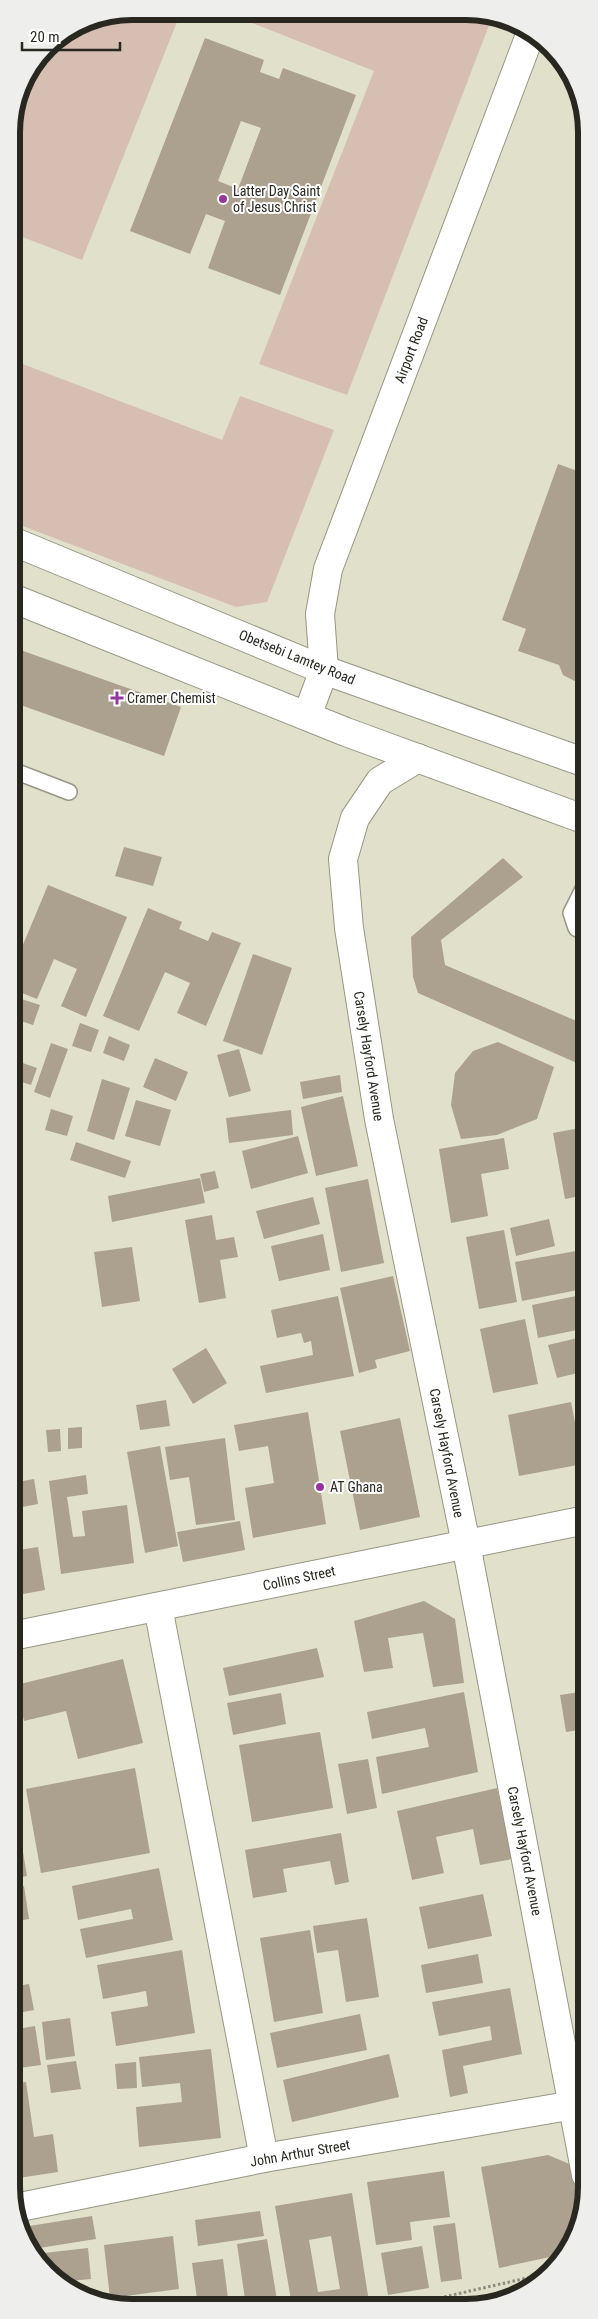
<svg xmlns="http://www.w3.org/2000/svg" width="598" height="2319" viewBox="0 0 598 2319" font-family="'Roboto Condensed',sans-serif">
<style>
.green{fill:#d7beb2}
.building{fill:#aca08f;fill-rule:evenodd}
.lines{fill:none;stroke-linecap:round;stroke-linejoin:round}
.lane-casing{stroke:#989683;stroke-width:18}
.street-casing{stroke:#989683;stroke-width:30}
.secondary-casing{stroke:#989683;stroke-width:30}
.path{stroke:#8c8c7d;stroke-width:3;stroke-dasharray:2.5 2.5;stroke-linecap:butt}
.lane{stroke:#fff;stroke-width:15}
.street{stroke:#fff;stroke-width:28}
.secondary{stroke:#fff;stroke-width:28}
.poi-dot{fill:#96359c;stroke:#fff;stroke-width:2}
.labels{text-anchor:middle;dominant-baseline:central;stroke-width:4;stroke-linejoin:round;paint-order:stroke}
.poi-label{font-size:14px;fill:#282820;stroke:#fff;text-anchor:start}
.street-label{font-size:14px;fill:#282820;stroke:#fff}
.rim{fill:none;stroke:#282820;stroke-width:6}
</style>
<rect width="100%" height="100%" fill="#e1e0cb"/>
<g class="green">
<polygon points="132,11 181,12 82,260 12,233 11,124 24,79 47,46 86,20"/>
<polygon points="224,12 493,15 347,395 259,364 374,71"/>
<polygon points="12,360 222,440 240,396 334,430 267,602 236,607 12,522"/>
</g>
<g class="building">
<polygon points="243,12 261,12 259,18"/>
<path d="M205 38 264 60 260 72 279 79 283 68 356 95 280 295 208 268 225 221 206 214 190 254 130 231ZM241 121 261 128 238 189 218 181Z"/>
<polygon points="558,464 586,474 586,687 563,675 559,665 518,651 526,629 502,620"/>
<polygon points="12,647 181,707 164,756 12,702"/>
<polygon points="12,797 21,800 13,820 12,819"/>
<polygon points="12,844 21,847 12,872"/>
<polygon points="124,847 162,857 153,886 115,876"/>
<polygon points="503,858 523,877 441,940 445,965 586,1025 586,1067 418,993 413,977 411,937"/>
<polygon points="48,885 127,917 86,1017 61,1006 77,969 54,959 37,999 12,989 12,971"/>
<polygon points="148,908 182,922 179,929 208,941 212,932 241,943 206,1026 177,1013 190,983 165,972 139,1031 103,1016"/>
<polygon points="253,954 292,968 262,1055 223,1041"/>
<polygon points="12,996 40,1005 33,1025 12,1018"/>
<polygon points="80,1023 99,1030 91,1052 72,1046"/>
<polygon points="109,1036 130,1045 124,1061 103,1053"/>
<polygon points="498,1042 554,1067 537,1119 497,1135 461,1139 451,1105 455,1073 473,1051"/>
<polygon points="51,1043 68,1049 50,1098 34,1092"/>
<polygon points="239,1049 251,1091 229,1097 217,1055"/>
<polygon points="155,1058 188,1072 176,1101 143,1087"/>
<polygon points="17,1061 37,1068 31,1085 12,1079"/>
<polygon points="340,1075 342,1092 303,1099 300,1082"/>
<polygon points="102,1079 130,1088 114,1140 87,1131"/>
<polygon points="343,1096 358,1166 316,1176 301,1107"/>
<polygon points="136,1100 171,1110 160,1146 125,1136"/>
<polygon points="51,1109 73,1116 67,1136 45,1130"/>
<polygon points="291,1110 293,1135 229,1143 226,1118"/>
<polygon points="585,1127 586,1195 565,1199 553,1133"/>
<polygon points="298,1136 308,1173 251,1189 242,1151"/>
<polygon points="504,1138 509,1169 481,1174 488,1216 451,1223 439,1149"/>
<polygon points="76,1142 131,1161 125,1178 70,1160"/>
<polygon points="215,1171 219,1188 204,1192 200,1174"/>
<polygon points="200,1178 205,1203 112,1222 108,1196"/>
<polygon points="368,1179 384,1263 341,1272 325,1188"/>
<polygon points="313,1197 320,1224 264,1239 256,1211"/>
<polygon points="212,1215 216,1240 234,1237 238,1257 220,1260 226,1298 199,1303 185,1220"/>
<polygon points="549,1219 555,1246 516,1256 510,1228"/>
<polygon points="504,1230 517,1302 479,1309 466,1237"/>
<polygon points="323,1234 330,1270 279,1281 271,1246"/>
<polygon points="132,1247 140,1301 102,1307 94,1252"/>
<polygon points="576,1251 583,1289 522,1301 515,1262"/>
<polygon points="393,1276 410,1351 375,1360 377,1368 359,1373 340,1288"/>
<polygon points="338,1296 354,1376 266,1393 260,1366 313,1355 311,1341 304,1343 301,1333 277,1338 271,1310"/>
<polygon points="576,1296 582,1329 538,1338 532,1305"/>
<polygon points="525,1319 538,1384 493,1393 480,1329"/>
<polygon points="586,1336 586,1371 557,1378 548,1345"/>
<polygon points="206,1348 227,1383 193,1404 172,1369"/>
<polygon points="166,1400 170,1426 140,1430 136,1405"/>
<polygon points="571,1402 583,1464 519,1476 508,1415"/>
<polygon points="308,1412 326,1524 253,1538 245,1488 274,1483 268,1446 239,1451 234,1425"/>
<polygon points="400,1418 420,1517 360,1530 340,1431"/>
<polygon points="82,1427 82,1448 68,1449 68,1428"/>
<polygon points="60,1429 61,1451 48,1452 46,1430"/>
<polygon points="225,1438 235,1520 196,1525 189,1477 170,1480 165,1447"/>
<polygon points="160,1446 178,1546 145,1553 127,1452"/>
<polygon points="86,1475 88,1494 67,1497 73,1537 85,1536 82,1511 127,1505 134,1563 61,1574 49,1481"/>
<polygon points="34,1479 38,1504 12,1509 12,1483"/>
<polygon points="240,1521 245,1550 183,1562 177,1532"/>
<polygon points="38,1547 45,1590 12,1596 12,1551"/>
<polygon points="586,1587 586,1638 582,1638 575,1589"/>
<polygon points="424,1601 455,1619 464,1683 433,1687 423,1633 388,1638 393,1668 364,1672 354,1621"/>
<polygon points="317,1648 324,1677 229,1696 223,1668"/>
<polygon points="123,1659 143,1743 78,1759 66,1711 24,1721 16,1685"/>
<polygon points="586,1691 586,1729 566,1732 560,1695"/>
<polygon points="464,1692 478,1772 382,1794 376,1757 429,1747 425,1728 372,1739 367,1712"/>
<polygon points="281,1693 286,1724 233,1735 227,1703"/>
<polygon points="320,1732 333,1808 252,1822 239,1745"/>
<polygon points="368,1759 377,1808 347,1814 338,1764"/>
<polygon points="135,1768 150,1853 41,1873 26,1789"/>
<polygon points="586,1773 586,1794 585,1794 582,1774"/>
<polygon points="497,1788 512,1859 480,1865 473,1829 436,1837 444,1873 412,1880 397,1811"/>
<polygon points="341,1833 349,1882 335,1885 330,1861 283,1869 287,1892 253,1898 245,1850"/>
<polygon points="22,1846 27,1876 12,1879 12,1848"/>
<polygon points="159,1868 173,1940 86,1958 80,1929 133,1919 131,1909 78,1920 72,1886"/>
<polygon points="24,1886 29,1919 12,1922 12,1888"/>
<polygon points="483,1894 492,1936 428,1949 419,1907"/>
<polygon points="367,1918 379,1997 346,2002 338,1950 317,1953 313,1926"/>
<polygon points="310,1930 323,2013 274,2022 260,1938"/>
<polygon points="17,1937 23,1973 12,1975 12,1938"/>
<polygon points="182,1950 195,2033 116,2046 111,2012 148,2006 146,1991 103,1999 97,1965"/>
<polygon points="478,1954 483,1983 426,1993 421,1965"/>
<polygon points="29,1984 34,2010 12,2014 12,1987"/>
<polygon points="510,1988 522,2054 463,2066 468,2093 450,2097 442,2050 492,2040 490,2026 439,2036 432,2002"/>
<polygon points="360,2014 367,2050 277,2068 270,2033"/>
<polygon points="70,2018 75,2056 46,2060 42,2022"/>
<polygon points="35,2026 41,2065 12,2069 12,2030"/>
<polygon points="211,2049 221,2138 139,2147 136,2107 182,2102 180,2083 142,2087 139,2057"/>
<polygon points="389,2054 399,2097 292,2122 283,2080"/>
<polygon points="76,2061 81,2089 51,2093 47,2065"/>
<polygon points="136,2062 137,2088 117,2089 115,2064"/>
<polygon points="26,2082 34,2137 53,2134 58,2172 12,2179 12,2084"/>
<polygon points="548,2155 572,2165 582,2216 578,2233 564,2254 499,2268 481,2167"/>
<polygon points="444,2171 450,2217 410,2222 412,2240 376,2245 367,2182"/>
<path d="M352 2193 369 2302 346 2306H292L275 2206ZM331 2236 340 2289 318 2292 309 2240Z"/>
<polygon points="260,2211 264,2236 198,2246 195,2220"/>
<polygon points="92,2216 96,2239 33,2249 23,2227"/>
<polygon points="455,2223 462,2279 441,2282 433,2226"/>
<polygon points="173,2236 179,2289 110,2298 104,2245"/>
<polygon points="267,2239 278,2306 246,2306 237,2244"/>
<polygon points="422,2246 429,2288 388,2295 381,2253"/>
<polygon points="88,2248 91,2279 59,2282 41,2267 35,2254"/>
<polygon points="223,2259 229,2306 198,2306 192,2263"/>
</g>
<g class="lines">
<defs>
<g id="lane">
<polyline points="12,770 69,792"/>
<polyline points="586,883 571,913 576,928 586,934"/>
</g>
<g id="street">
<polyline points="307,716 324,670 320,614 328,569 530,35"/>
<polyline points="418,758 380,781 355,818 343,859 349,928 379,1119 466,1544 586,2175"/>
<polyline points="158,1607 264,2158"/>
<polyline points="12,1636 586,1520"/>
<polyline points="15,2208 264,2158 586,2103"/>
</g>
<g id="secondary">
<polyline points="12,541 324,670 586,763"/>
<polyline points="12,598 346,732 586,820"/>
</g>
</defs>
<use href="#lane" class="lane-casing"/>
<use href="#street" class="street-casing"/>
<use href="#secondary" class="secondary-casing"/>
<polyline class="path" points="385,2306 426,2301 549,2273"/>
<use href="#lane" class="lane"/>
<use href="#street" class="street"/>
<use href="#secondary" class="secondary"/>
</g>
<g class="poi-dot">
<circle cx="223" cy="199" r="5"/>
<path d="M114.5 690.5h5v5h5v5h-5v5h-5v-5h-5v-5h5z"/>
<circle cx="320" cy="1487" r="5"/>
</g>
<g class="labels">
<g class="poi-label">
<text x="233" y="191">Latter Day Saint<tspan x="233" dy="16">of Jesus Christ</tspan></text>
<text x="127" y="698">Cramer Chemist</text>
<text x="330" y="1487">AT Ghana</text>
</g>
<g class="street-label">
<text transform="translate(411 350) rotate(-69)">Airport Road</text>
<text transform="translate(297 657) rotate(22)">Obetsebi Lamtey Road</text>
<text transform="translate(369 1056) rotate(81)">Carsely Hayford Avenue</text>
<text transform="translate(447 1453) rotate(79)">Carsely Hayford Avenue</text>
<text transform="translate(299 1578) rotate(-12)">Collins Street</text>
<text transform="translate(525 1851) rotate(79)">Carsely Hayford Avenue</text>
<text transform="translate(300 2153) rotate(-10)">John Arthur Street</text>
</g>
</g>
<path d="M0 0H598V2319H0ZM132 20H466A112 112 0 0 1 578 132V2187A112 112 0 0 1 466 2299H132A112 112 0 0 1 20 2187V132A112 112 0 0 1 132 20Z" fill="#eeeeed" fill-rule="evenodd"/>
<path class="rim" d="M132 20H466A112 112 0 0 1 578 132V2187A112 112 0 0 1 466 2299H132A112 112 0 0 1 20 2187V132A112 112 0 0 1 132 20Z"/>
<path d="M22 42v8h98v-8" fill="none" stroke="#282820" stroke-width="2.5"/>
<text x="30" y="42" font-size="15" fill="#282820" stroke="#ffffff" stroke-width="4" paint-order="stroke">20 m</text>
</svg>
